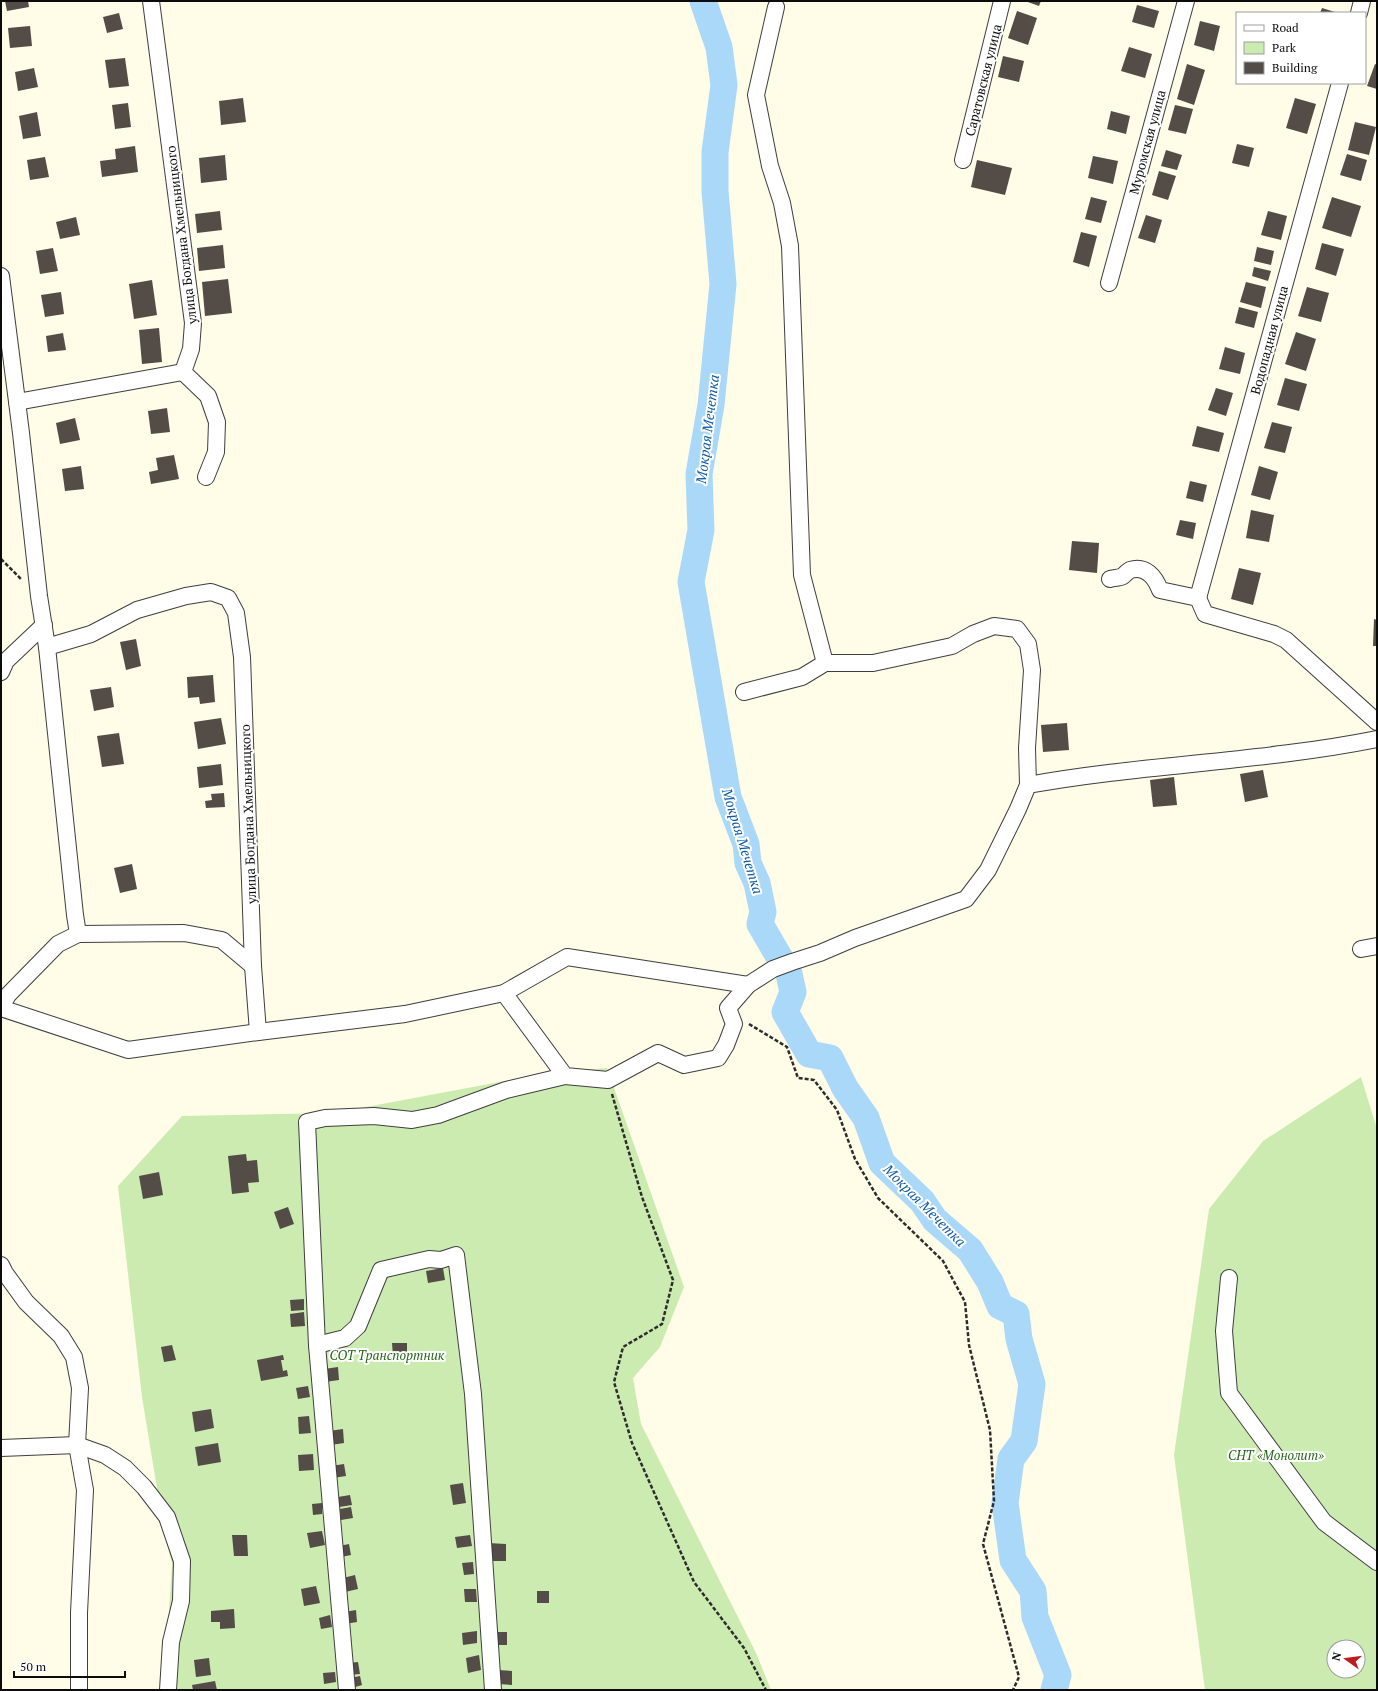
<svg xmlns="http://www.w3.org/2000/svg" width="1378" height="1691" viewBox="0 0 1378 1691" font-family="'PT Serif',serif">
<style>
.green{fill:#ccebb1;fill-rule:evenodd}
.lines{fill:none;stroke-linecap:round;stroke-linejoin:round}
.river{stroke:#aad8f9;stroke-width:27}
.building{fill:#544c47}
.minor-casing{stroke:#3e3e3e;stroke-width:18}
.path{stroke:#2d2d2d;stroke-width:2.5;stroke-dasharray:4 2;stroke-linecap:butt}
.minor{stroke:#fff;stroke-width:16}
.labels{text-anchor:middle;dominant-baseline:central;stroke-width:4;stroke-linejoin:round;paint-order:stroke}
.street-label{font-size:13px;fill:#0b0b0b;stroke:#fff}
.park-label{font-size:13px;font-style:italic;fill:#256519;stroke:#fff}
.water-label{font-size:14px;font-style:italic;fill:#0f5ba2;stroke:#fff}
</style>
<rect width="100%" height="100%" fill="#fffce8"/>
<g class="green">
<polygon points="607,1068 684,1287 660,1347 633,1378 641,1424 756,1653 771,1690 164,1690 172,1564 164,1531 142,1397 118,1186 182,1116 334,1113 548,1073"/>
<path d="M1361 1077 1377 1129V1690H1205L1174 1455 1209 1209 1263 1141ZM1334 1647H1358V1671H1334Z"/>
</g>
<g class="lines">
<polyline class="river" points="703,1 719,47 724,85 715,152 715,191 723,284 711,405 699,474 701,530 691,582 728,797 746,844 748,863 757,883 763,912 760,924 789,974 793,992 785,1012 809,1054 830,1058 845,1088 866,1118 882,1163 922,1201 935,1220 970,1250 990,1282 1000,1306 1016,1314 1019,1339 1032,1384 1024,1441 1011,1459 1005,1503 1013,1560 1033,1591 1035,1617 1058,1675 1054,1690"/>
</g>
<g class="building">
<polygon points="5,1 28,1 29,7 7,11"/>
<polygon points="1025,1 1041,1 1039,6"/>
<polygon points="1137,5 1159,11 1154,28 1132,22"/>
<polygon points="1322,8 1338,13 1320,13"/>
<polygon points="1017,11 1037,18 1028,45 1008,38"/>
<polygon points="119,13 123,29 107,33 103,17"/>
<polygon points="1200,21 1220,26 1214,51 1194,45"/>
<polygon points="30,26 32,46 10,48 8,28"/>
<polygon points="1129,47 1152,54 1145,78 1121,71"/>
<polygon points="1003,56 1024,61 1019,82 998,77"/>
<polygon points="125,58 129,86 109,88 105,60"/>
<polygon points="1187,64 1205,70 1194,105 1177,99"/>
<polygon points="1375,64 1377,65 1377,89 1367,86"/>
<polygon points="34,68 38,87 18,91 15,72"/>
<polygon points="243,98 246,122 221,125 219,101"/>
<polygon points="1295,98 1316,104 1307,134 1286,128"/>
<polygon points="128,103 131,127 115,129 112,105"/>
<polygon points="1175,105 1193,109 1186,134 1168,130"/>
<polygon points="1111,111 1130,116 1126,134 1107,129"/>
<polygon points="37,112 41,136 23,139 19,116"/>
<polygon points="1355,122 1376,127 1369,155 1348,150"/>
<polygon points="1237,144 1254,148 1249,167 1232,163"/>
<polygon points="135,146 138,172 102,177 100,161 116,159 115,149"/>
<polygon points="1166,150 1182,155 1177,170 1161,166"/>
<polygon points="1347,154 1367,160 1361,181 1340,175"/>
<polygon points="225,155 227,180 201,183 199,158"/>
<polygon points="1093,156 1118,161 1113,184 1088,178"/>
<polygon points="45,157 49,177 30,180 27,160"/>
<polygon points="977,160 1012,168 1005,195 971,187"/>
<polygon points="1159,171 1176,176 1168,200 1152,195"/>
<polygon points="1091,197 1107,201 1101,223 1085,219"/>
<polygon points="1332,197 1361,206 1351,237 1322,228"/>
<polygon points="220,211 222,230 197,233 195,214"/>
<polygon points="1268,211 1287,216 1281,240 1261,235"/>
<polygon points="1146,215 1162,220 1155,243 1138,238"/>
<polygon points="76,217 80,235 60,239 56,222"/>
<polygon points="1081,232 1097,236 1089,267 1073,262"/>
<polygon points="1322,243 1344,249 1336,276 1315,269"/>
<polygon points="223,245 225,268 199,271 197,248"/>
<polygon points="1257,247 1274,251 1271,265 1254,261"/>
<polygon points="53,248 58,271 40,274 36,251"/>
<polygon points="1254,267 1271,271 1268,281 1252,276"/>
<polygon points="228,279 232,313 205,316 202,282"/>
<polygon points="152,280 157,315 134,319 129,284"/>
<polygon points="1246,282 1266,287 1261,308 1240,302"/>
<polygon points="1307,287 1329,293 1321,322 1298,316"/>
<polygon points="61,292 64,314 45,317 41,295"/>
<polygon points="1239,307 1258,312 1254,328 1235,323"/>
<polygon points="159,328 162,362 142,364 139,330"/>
<polygon points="1296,332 1316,339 1306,371 1285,364"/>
<polygon points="63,333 66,350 48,352 46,336"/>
<polygon points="1225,347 1245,353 1240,374 1219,369"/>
<polygon points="1285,378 1307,384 1299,411 1277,405"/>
<polygon points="1216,388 1233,393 1226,416 1208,410"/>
<polygon points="167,408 170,432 151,434 148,411"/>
<polygon points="75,418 80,440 60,444 56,423"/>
<polygon points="1272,422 1292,427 1285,453 1264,448"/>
<polygon points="1197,426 1224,433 1219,452 1192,446"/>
<polygon points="174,455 179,479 151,484 149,472 158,470 156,458"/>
<polygon points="81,466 84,489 65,491 62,469"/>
<polygon points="1259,466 1278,472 1270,500 1251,495"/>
<polygon points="1190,481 1207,485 1203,502 1186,498"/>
<polygon points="1251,510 1274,515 1269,542 1246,538"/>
<polygon points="1180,520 1196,523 1193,539 1176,535"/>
<polygon points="1072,541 1099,543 1097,573 1069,570"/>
<polygon points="1239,568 1261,573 1253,605 1231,599"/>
<polygon points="1374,619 1377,620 1377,646 1373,646"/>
<polygon points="136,639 141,666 126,670 120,642"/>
<polygon points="213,675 215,702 200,704 199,697 188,698 187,677"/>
<polygon points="111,687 114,707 94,711 90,690"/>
<polygon points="221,718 226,744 198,749 194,722"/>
<polygon points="1067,723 1069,750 1043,752 1041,725"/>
<polygon points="119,733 124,764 102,767 97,736"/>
<polygon points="221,764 223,785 199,788 197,767"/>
<polygon points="1263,770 1268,797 1245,802 1240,774"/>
<polygon points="1174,777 1177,805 1153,807 1150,780"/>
<polygon points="224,793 225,807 206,808 205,801 212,800 211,794"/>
<polygon points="132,864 137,889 120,893 114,868"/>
<polygon points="246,1154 247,1161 257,1160 259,1182 248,1183 249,1192 232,1194 228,1156"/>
<polygon points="159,1172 163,1195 143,1199 139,1176"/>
<polygon points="288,1207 294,1224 280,1229 274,1212"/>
<polygon points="443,1268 445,1280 428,1283 426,1271"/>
<polygon points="304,1299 304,1310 291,1311 290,1300"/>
<polygon points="304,1312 305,1326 291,1327 290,1314"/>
<polygon points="392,1343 407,1343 407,1355 393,1356"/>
<polygon points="172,1345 176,1360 164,1362 161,1347"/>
<polygon points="283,1355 284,1360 281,1360 283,1371 287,1370 288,1376 261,1381 257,1360"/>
<polygon points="338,1367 339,1380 325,1382 324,1369"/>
<polygon points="308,1386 310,1397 298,1399 296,1388"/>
<polygon points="211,1409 214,1428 195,1432 192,1412"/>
<polygon points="309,1416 311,1433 299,1434 298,1417"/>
<polygon points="343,1429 344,1443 331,1445 329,1431"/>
<polygon points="218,1443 221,1462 198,1466 195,1447"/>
<polygon points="313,1454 314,1470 299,1471 298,1455"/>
<polygon points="344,1464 346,1476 333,1478 331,1466"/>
<polygon points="463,1483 466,1503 453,1505 450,1485"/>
<polygon points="350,1495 352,1505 339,1507 338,1497"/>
<polygon points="322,1503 322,1514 313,1515 312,1504"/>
<polygon points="351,1507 353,1518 341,1520 340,1509"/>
<polygon points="322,1531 325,1545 310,1548 307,1533"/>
<polygon points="232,1535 247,1535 248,1556 234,1556"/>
<polygon points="470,1535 472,1546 457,1548 455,1537"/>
<polygon points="488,1543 506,1544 506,1561 488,1561"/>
<polygon points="349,1544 351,1555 341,1557 339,1546"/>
<polygon points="473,1562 474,1574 464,1575 462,1563"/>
<polygon points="355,1575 358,1589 345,1592 343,1578"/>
<polygon points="316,1586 320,1603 304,1606 301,1589"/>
<polygon points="464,1589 476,1589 477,1602 465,1602"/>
<rect x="537" y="1591" width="12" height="12"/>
<polygon points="234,1609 235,1628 220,1629 220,1622 211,1622 211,1611"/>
<polygon points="356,1610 357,1622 345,1624 344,1612"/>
<polygon points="330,1615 332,1627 321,1629 319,1618"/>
<polygon points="477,1631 477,1643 463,1645 462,1633"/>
<rect x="495" y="1632" width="12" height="13"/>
<polygon points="479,1655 481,1670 468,1673 466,1658"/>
<polygon points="209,1658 211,1675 196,1677 194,1660"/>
<polygon points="358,1662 360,1674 350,1675 348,1663"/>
<polygon points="498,1670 512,1671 512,1685 498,1684"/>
<polygon points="335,1672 336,1682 324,1684 323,1673"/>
<polygon points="360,1676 362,1685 352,1688 350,1678"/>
<polygon points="215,1681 217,1690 193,1690 192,1685"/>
</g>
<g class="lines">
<defs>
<g id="minor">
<polyline points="151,1 193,323 191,349 183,372 208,396 217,422 216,452 206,477"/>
<polyline points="776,7 756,95 770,166 782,203 790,246 802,575 825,663"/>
<polyline points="1359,13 1362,1"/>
<polyline points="963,160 1002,1"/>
<polyline points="1,276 21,433 39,596 47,647 75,915 78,934"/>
<polyline points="1109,283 1186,1"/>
<polyline points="17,402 183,372"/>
<path d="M1110 579C1114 578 1119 578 1123 576 1125 574 1127 572 1130 570 1146 565 1155 577 1160 590L1198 598 1205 614 1274 634 1286 640 1377 722"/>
<polyline points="1198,598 1340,83"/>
<polyline points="47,647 91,634 137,610 186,596 211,592 228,598 236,613 242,657 253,966 258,1032"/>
<polyline points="1,672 6,661 44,625"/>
<polyline points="744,692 802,677 825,663 873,663 952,646 973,634 994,626 1017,629 1028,644 1032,670 1027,748 1028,785"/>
<polyline points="1361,949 1377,946"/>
<path d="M504 993 565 1076 608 1080 658 1053 684 1065 718 1058 726 1045 734 1024 728 1008 748 985 773 969 792 962 820 953 855 938 966 899 988 870 1018 809 1028 785C1144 764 1262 762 1377 739"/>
<polyline points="1,1007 8,995 58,944 78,934 184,933 222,940 253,966"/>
<polyline points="1,1008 128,1050 258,1032 405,1014 504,993 567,957 748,985"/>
<polyline points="1,1265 5,1273 26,1302 61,1336 74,1357 80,1388 77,1445 85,1490 79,1613 79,1690"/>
<polyline points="1229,1278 1224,1331 1229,1393 1324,1522 1377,1562"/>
<polyline points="317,1345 345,1338 358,1326 381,1270 429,1259 441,1260 456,1255 473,1394 493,1690"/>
<polyline points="1,1448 77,1445 105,1455 125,1468 144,1487 167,1517 182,1561 181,1601 171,1642 168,1690"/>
<polyline points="347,1690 317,1345 307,1122 325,1118 374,1116 412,1120 438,1115 506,1090 565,1076"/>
</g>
</defs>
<use href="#minor" class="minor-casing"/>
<g class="path">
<polyline points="1,559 21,579"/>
<polyline points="749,1024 787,1047 798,1078 814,1080 837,1110 855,1159 878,1198 943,1261 965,1302 969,1345 990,1430 994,1501 983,1544 1019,1677 1013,1690"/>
<polyline points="612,1094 642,1197 673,1280 662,1324 623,1347 614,1382 632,1443 694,1582 744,1648 766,1690"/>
</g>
<use href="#minor" class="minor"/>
</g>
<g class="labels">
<g class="street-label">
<text transform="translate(983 80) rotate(-76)">Саратовская улица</text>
<text transform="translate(1147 142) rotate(-75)">Муромская улица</text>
<text transform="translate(181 235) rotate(-97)">улица Богдана Хмельницкого</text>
<text transform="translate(1269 340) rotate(-75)">Водопадная улица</text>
<text transform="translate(248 814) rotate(-92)">улица Богдана Хмельницкого</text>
</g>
<g class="park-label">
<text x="387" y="1355">СОТ Транспортник</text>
<text x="1276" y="1455">СНТ «Монолит»</text>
</g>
<g class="water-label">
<text transform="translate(707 429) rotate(-83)">Мокрая Мечетка</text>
<text transform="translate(743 841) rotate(73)">Мокрая Мечетка</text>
<text transform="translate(925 1205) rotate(45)">Мокрая Мечетка</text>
</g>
</g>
<rect width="1378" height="1691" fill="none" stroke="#0b0b0b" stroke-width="4"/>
<rect x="1236" y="12" width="130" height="72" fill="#ffffff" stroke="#9d9d9d"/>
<rect x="1244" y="25" width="20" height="6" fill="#ffffff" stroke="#9d9d9d"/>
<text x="1272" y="32" font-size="12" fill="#0b0b0b">Road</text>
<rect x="1244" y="42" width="20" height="12" fill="#ccebb1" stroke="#9d9d9d"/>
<text x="1272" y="52" font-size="12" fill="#0b0b0b">Park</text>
<rect x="1244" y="62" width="20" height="12" fill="#544c47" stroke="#9d9d9d"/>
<text x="1272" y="72" font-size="12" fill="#0b0b0b">Building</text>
<g transform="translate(1346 1659) rotate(284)"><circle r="19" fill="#ffffff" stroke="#9d9d9d"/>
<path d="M0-3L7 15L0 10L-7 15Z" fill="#c11c1d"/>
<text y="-6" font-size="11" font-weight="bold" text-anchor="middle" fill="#0b0b0b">N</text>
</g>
<path d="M14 1671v6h111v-6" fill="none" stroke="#0b0b0b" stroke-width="2"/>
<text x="20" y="1671" font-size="12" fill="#0b0b0b" stroke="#ffffff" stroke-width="3" paint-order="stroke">50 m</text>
</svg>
